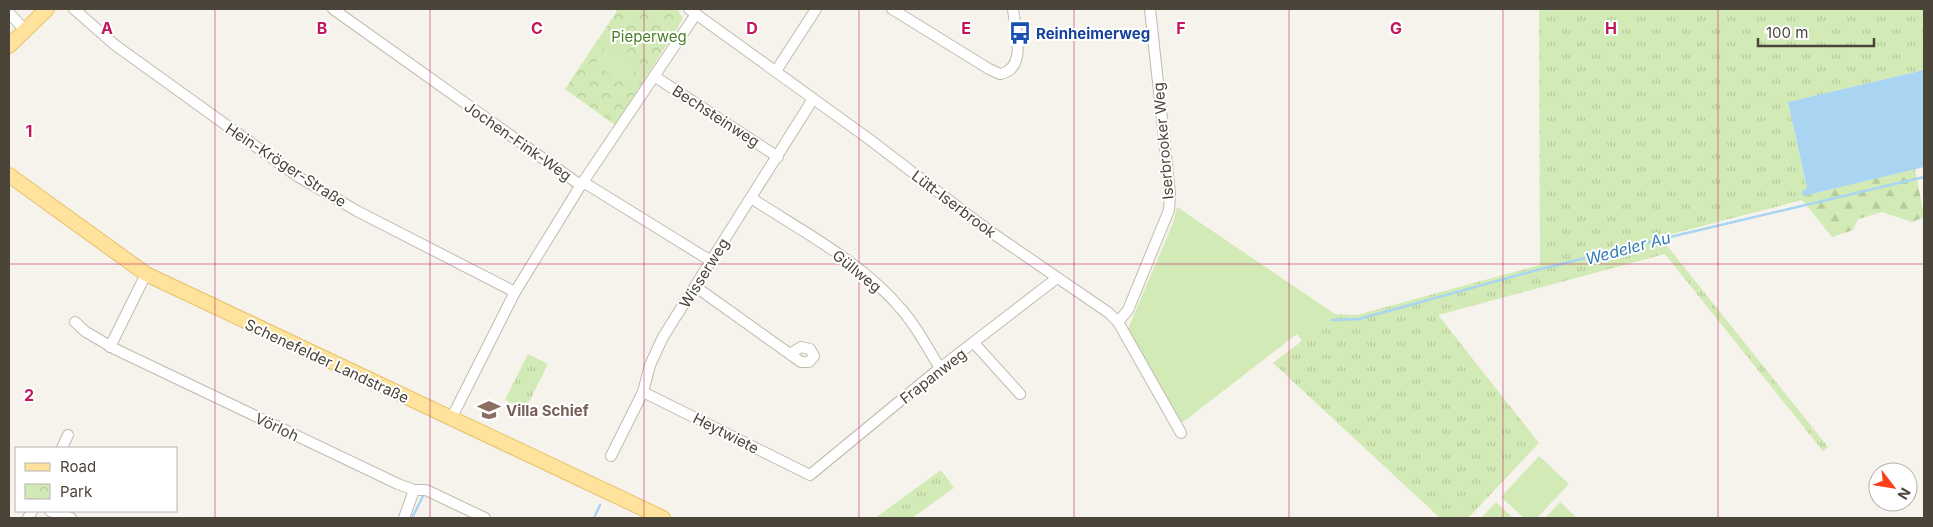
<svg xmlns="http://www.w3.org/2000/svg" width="1933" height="527" viewBox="0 0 1933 527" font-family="Inter,sans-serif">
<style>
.grass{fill:url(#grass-tufts)}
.forest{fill:url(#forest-firs)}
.park{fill:url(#park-crowns)}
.garden{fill:#d2eab5}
.water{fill:#a9d4f2}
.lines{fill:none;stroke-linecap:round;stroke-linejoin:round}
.stream{stroke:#a9d4f2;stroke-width:2.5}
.minor-casing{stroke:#c2bbae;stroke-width:12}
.major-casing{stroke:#e6c16a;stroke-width:16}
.minor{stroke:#fff;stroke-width:10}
.major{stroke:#ffe39c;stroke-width:14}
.grid{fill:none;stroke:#c2185b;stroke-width:1;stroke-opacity:0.55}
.labels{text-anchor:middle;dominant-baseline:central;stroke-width:4;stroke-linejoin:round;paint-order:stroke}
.transit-label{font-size:15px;font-weight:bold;fill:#164399;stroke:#fff;text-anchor:start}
.park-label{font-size:15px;fill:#4a7f2a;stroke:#fff}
.street-label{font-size:15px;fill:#4b4439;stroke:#fff}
.education-label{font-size:15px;font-weight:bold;fill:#785e54;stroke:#fff;text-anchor:start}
.water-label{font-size:16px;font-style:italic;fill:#2e7ab2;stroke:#fff}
.grid-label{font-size:16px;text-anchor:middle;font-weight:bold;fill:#c2185b;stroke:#fff;stroke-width:4;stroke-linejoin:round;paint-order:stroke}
</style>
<defs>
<pattern id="grass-tufts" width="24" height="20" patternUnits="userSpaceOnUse" patternTransform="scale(1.25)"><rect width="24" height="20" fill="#d2eab5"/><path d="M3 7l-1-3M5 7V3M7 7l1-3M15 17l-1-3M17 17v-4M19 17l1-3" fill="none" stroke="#b6ca9c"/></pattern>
<pattern id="forest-firs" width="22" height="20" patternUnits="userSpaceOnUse" patternTransform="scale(1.25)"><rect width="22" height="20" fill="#d2eab5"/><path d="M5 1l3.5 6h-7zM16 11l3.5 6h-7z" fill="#b6ca9c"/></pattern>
<pattern id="park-crowns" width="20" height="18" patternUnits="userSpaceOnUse" patternTransform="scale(1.25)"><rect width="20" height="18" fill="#d2eab5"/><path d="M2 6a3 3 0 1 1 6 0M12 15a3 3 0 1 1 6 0" fill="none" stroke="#b6ca9c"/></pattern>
</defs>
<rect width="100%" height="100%" fill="#f6f3ec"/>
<g class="grass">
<polygon points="1539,9 1924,9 1924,70 1788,102 1807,188 1802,191 1803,196 1802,200 1660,237 1828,447 1823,451 1665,254 1438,315 1539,443 1468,518 1440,518 1273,363 1302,341 1297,334 1335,314 1357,315 1540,265"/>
<polygon points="528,354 548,364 525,410 505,400"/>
<polygon points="941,470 954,488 912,518 875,518"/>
</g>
<polygon class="forest" points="1915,169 1924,217 1912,222 1882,212 1858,219 1853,230 1832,237 1802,200 1803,196"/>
<polygon class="park" points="615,9 677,9 683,18 678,27 615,125 565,89 617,11"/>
<g class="garden">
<polygon points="607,45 638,66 626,85 595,64"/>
<polygon points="1177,207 1335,314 1297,334 1183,422 1176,422 1127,331 1173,223"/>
<polygon points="1539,456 1569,484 1537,518 1524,518 1501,497"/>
<polygon points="1496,502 1513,518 1481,518"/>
<polygon points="1560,502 1577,518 1545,518"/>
</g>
<polygon class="water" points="1924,70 1924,167 1803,196 1802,191 1807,188 1788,102"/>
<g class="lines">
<g class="stream">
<polyline points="1332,320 1359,319 1537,270 1670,237 1924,177"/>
<polyline points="412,518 423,496"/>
<polyline points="594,518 600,505"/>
</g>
<defs>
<g id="minor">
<polyline points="74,9 115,45 297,176 357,211 515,292"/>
<polyline points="333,9 576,182 588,185 711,261"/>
<polyline points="689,9 869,139 988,230 1109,313 1118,322 1181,433"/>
<path d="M892 9 989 69 1000 74C1028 69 1015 29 1013 9"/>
<polyline points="9,13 25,30"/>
<polyline points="776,71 816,9"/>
<polyline points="654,76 778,157"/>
<path d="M751 198C802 231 863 263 902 310 917 327 928 349 940 368"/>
<polyline points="696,287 801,362 809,362 814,356 810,349 801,347 790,354"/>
<polyline points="75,322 86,332 115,349 398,484 414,490 426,490 485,518"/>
<polyline points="1118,322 1128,310 1169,210 1170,193 1150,9"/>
<polyline points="974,343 1020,394"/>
<polyline points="110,347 146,274"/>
<polyline points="643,392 810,475 940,368 1057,278"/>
<polyline points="451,419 515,292 579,188 696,14"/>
<polyline points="62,448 68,435"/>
<polyline points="611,456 643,392 650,365 663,337 813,99"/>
<polyline points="50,511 71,518"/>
<polyline points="28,518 32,511"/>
<polyline points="404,518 414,490"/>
</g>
<g id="major">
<polyline points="9,46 47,9"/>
<polyline points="9,175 146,274 663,518"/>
</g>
</defs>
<use href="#minor" class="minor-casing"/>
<use href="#major" class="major-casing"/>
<use href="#minor" class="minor"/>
<use href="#major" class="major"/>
</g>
<path class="grid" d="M215 9V518M430 9V518M644 9V518M859 9V518M1074 9V518M1289 9V518M1503 9V518M1718 9V518M9 264H1924"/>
<defs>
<symbol id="bus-bare" viewBox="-9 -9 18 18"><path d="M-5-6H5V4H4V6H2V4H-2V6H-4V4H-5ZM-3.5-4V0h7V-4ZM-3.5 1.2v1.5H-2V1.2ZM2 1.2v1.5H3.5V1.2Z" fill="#1a4fb4" stroke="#fff" stroke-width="2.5" paint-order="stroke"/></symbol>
<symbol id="school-bare" viewBox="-9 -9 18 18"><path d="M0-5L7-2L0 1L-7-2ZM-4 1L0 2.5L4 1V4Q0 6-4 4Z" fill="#8d6e63" stroke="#fff" stroke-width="2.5" paint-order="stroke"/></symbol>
</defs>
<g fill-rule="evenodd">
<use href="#bus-bare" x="1004" y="17" width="32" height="32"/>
<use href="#school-bare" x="473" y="394" width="32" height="32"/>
</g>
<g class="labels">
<g class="transit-label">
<text x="1036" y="33">Reinheimerweg</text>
</g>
<g class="park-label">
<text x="649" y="36">Pieperweg</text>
</g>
<g class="street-label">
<text transform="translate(716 116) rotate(33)">Bechsteinweg</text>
<text transform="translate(518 141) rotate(35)">Jochen-Fink-Weg</text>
<text transform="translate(1163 141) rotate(-95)">Iserbrooker Weg</text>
<text transform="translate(286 165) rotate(33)">Hein-Kröger-Straße</text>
<text transform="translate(954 204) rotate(37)">Lütt-Iserbrook</text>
<text transform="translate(857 271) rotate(39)">Güllweg</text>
<text transform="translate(704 273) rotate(-58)">Wisserweg</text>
<text transform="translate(327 361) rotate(25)">Schenefelder Landstraße</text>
<text transform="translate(933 376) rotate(-38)">Frapanweg</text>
<text transform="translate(277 427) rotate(25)">Vörloh</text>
<text transform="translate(726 433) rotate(27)">Heytwiete</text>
</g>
<g class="education-label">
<text x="506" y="410">Villa Schief</text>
</g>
<g class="water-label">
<text transform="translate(1628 248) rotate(-15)">Wedeler Au</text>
</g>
</g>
<g class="grid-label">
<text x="107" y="34">A</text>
<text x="322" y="34">B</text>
<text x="537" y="34">C</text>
<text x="752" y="34">D</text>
<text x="966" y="34">E</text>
<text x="1181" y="34">F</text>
<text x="1396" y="34">G</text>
<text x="1611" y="34">H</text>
<text x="29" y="137">1</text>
<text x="29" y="401">2</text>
</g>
<rect width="1933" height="527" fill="none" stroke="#4b4439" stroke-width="20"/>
<rect x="15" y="447" width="162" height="65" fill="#ffffff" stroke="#b7b4b0"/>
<rect x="25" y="463" width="25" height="8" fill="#ffe39c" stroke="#b7b4b0"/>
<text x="60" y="472" font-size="15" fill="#4b4439">Road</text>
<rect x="25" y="484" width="25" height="15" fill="url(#park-crowns)" stroke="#b7b4b0"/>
<text x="60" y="497" font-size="15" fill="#4b4439">Park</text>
<g transform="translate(1893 487) rotate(121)"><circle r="24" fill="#ffffff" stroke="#b7b4b0"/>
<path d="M0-4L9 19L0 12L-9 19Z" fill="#fc3f1d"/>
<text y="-8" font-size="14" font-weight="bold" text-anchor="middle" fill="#4b4439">N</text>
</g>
<path d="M1758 38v8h116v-8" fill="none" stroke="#4b4439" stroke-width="2.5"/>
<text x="1766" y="38" font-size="15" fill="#4b4439" stroke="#ffffff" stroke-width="4" paint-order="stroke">100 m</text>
</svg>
